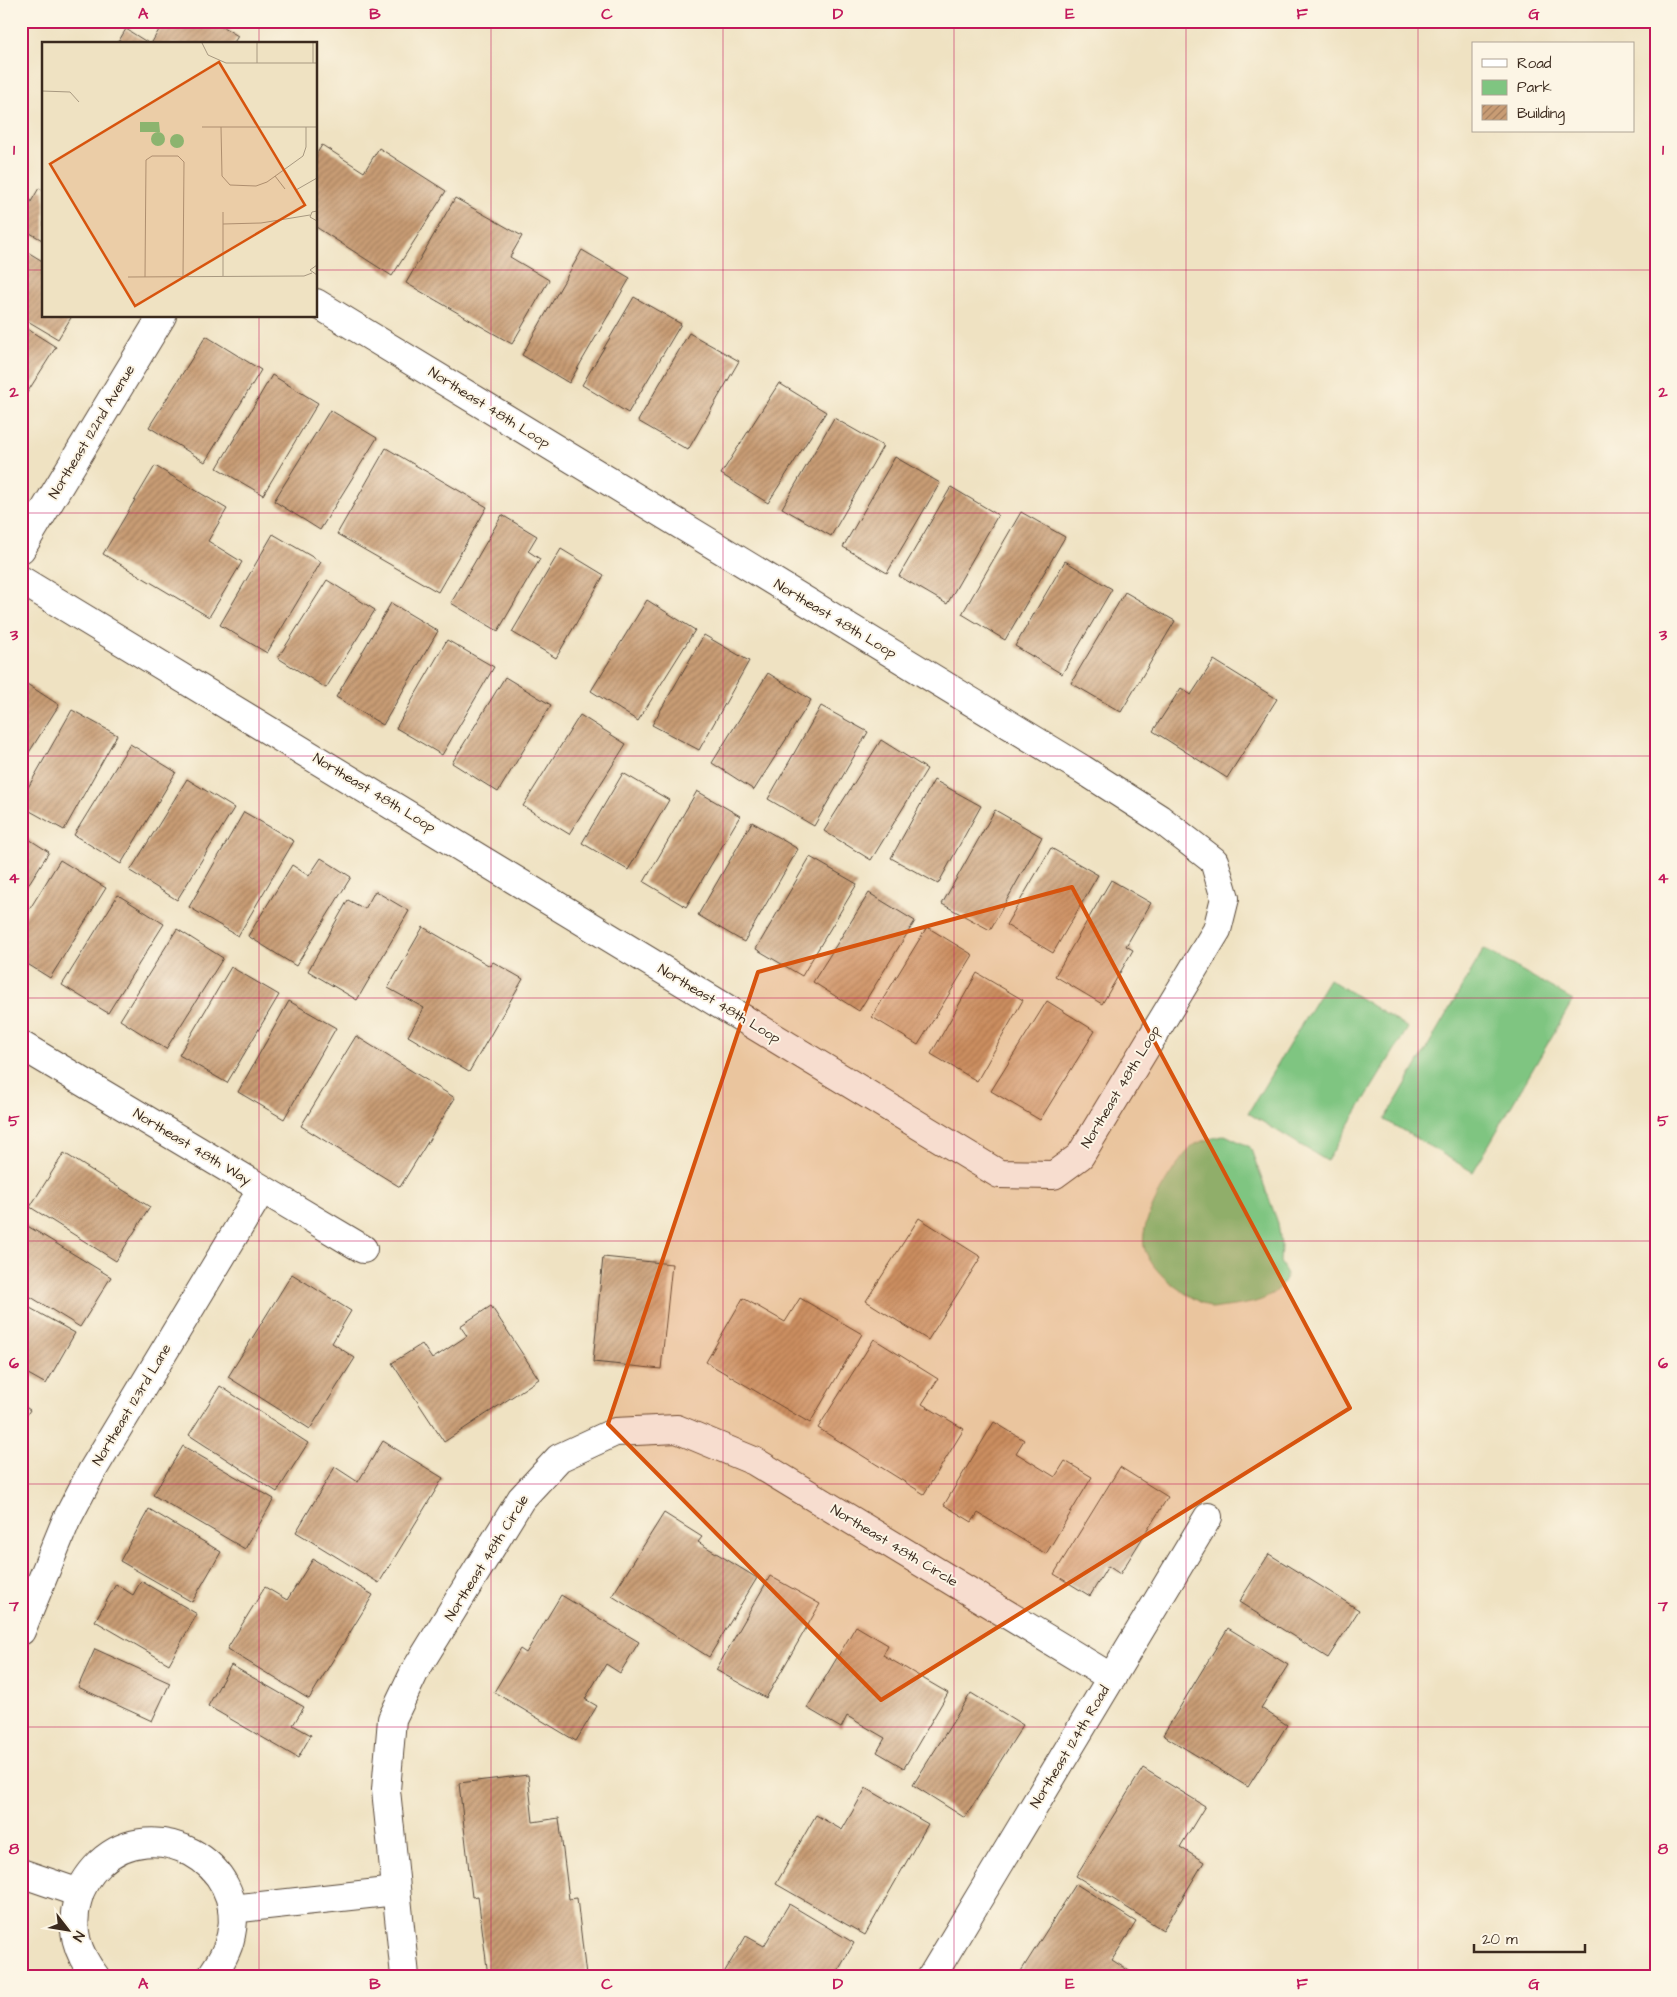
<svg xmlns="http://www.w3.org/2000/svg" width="1677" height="1997" viewBox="0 0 1677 1997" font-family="'Architects Daughter',sans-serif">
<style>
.green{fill:#7fc581;stroke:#5d7850}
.building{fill:url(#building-hatch)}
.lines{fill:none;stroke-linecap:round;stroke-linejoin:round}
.minor-casing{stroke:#564637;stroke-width:30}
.minor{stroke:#fff;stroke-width:28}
.marked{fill:#d7540e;fill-opacity:0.2;stroke:#d7540e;stroke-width:4;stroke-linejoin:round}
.grid{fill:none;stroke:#c2185b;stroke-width:1;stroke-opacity:0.55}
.labels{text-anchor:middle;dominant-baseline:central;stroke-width:4;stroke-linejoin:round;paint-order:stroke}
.street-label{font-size:14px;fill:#3b2a1e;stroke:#fcf5e5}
.inset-road{fill:none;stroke:#a79880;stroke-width:1}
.view{fill:#d7540e;fill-opacity:0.15;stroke:#d7540e;stroke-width:2.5}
.inset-edge{fill:none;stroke:#3b2a1e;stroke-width:2.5}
.neatline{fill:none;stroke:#c2185b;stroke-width:2}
.grid-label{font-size:16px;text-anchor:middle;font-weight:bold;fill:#c2185b}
</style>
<defs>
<pattern id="building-hatch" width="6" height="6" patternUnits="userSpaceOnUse" patternTransform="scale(1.25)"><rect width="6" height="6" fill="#c89c74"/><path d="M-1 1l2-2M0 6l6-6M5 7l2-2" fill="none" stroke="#a47f5f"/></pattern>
</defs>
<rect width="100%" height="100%" fill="#fcf5e5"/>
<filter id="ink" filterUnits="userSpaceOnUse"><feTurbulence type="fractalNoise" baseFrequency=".02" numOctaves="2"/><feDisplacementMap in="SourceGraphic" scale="10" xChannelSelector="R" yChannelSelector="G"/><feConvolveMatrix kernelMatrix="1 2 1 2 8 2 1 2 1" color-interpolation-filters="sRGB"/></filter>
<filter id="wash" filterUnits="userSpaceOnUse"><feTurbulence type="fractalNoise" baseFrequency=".0096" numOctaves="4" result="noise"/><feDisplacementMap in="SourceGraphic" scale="20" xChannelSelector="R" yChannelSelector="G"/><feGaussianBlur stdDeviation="1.12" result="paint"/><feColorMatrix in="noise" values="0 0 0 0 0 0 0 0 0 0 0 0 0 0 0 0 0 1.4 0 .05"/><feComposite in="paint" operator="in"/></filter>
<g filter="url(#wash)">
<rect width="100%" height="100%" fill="#efe2c2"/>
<g class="green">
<polygon points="1484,949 1573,1000 1473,1172 1385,1120"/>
<polygon points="1329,979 1408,1028 1327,1161 1248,1113"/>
<path d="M1225 1135 1250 1147 1278 1223 1281 1245 1280 1262 1287 1274C1277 1306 1240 1304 1213 1309 1187 1295 1156 1279 1145 1250 1135 1225 1174 1163 1193 1146 1200 1140 1216 1138 1225 1135Z"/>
</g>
<g id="blocks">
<g class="building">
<polygon points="164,21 213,21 238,36 233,44 151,44"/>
<polygon points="126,29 150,44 117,44"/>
<polygon points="322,145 364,172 379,148 446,191 392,276 316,227 316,155"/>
<polygon points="39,188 44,191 44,241 21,228 21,219"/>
<polygon points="455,198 522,236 510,257 549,280 512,344 406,283"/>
<polygon points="21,248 44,262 44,316 72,316 58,339 21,317"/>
<polygon points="582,250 630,278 569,383 522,355"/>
<polygon points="634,297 681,324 628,413 582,385"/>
<polygon points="21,325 56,347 25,396 21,393"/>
<polygon points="689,333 739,361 688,450 638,421"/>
<polygon points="206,336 261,370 205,462 149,427"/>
<polygon points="272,375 318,403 263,495 217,468"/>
<polygon points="779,383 826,412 768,503 721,474"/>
<polygon points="330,410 377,438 320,530 274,501"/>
<polygon points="834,418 883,446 831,536 782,508"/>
<polygon points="386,448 487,507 438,592 337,534"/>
<polygon points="895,457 940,483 887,573 843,547"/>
<polygon points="155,466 227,509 208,541 242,562 209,617 103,554"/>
<polygon points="951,487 998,515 947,604 899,576"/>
<polygon points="1021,512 1065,537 1005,640 962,614"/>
<polygon points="502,515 537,536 528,551 540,559 498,631 451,603"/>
<polygon points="273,534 321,562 267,653 220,625"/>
<polygon points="561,549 604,575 556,658 512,632"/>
<polygon points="1065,561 1112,589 1062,674 1015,646"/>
<polygon points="327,580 375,610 326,688 278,658"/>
<polygon points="1125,592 1175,621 1121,712 1071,683"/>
<polygon points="647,600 695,630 638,721 591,691"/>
<polygon points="391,603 438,631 383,725 336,697"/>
<polygon points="704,635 749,661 699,750 652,725"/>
<polygon points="447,640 494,667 442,755 396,728"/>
<polygon points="1214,660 1277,699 1227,778 1153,731 1181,688 1191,695"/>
<polygon points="768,673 811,700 754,790 712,763"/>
<polygon points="505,677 551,705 498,792 452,763"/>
<polygon points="27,684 59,705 21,765 21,694"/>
<polygon points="821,706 868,732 814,826 768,799"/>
<polygon points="72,710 117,735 64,830 21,806 21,800"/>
<polygon points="580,715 626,744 569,834 523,806"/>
<polygon points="881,740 927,769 871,860 824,831"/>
<polygon points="130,744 176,772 121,864 74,835"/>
<polygon points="623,773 669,800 628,870 582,843"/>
<polygon points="187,779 234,808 177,900 130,871"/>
<polygon points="934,780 981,806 938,884 891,858"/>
<polygon points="697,791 740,816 686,907 644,882"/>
<polygon points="995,810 1042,837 990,930 942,904"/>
<polygon points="244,812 294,841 238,936 189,907"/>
<polygon points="752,822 798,849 744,942 698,915"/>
<polygon points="21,834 49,852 21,896"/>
<polygon points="1051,848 1098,875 1053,953 1006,925"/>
<polygon points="810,857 857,884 802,976 756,949"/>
<polygon points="321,858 351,877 296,966 248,936 292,865 309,876"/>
<polygon points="60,860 106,888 50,978 21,960 21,923"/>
<polygon points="1111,880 1151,903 1126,946 1133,950 1102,1004 1055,976"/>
<polygon points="375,891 409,911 357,1000 308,971 348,900 365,909"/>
<polygon points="869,893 915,921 859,1011 813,982"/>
<polygon points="118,895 164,924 108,1013 62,985"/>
<polygon points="423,927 490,966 493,962 523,979 469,1072 408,1036 424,1008 388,988"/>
<polygon points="927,927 973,955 918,1045 872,1017"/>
<polygon points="177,929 223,958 166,1049 120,1020"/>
<polygon points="231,967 279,995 227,1083 179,1055"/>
<polygon points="977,973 1023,1000 977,1081 931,1054"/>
<polygon points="289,1001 336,1028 284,1119 238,1092"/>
<polygon points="1047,1001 1095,1031 1040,1120 991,1091"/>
<polygon points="356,1036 455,1098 400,1187 301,1126"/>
<polygon points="64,1153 150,1207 116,1261 30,1207"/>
<polygon points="919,1218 981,1257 928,1340 866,1301"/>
<polygon points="21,1222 111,1277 80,1327 21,1291"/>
<polygon points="603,1257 672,1264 661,1369 593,1362"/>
<polygon points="292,1274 351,1311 332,1343 355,1358 310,1429 228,1377"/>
<polygon points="743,1298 785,1322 800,1298 862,1334 810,1423 706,1362"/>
<polygon points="21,1303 75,1333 46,1384 21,1370"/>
<polygon points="491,1306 539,1379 444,1442 392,1363 422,1344 432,1359 467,1336 460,1326"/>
<polygon points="874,1339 938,1379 922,1404 964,1429 924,1494 818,1428"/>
<polygon points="220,1386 308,1443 277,1492 189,1435"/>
<polygon points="21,1404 30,1410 21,1424"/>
<polygon points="994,1422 1024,1440 1016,1453 1055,1477 1065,1461 1092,1477 1046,1554 978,1513 972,1522 944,1505"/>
<polygon points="383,1441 443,1478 379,1583 296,1532 335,1467 358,1482"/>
<polygon points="183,1446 274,1499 245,1549 153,1495"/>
<polygon points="1120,1467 1168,1497 1120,1574 1108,1566 1090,1596 1054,1574"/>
<polygon points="149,1509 221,1552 192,1602 120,1561"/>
<polygon points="664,1513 702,1537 698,1542 757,1578 709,1657 612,1596"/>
<polygon points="1269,1554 1359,1610 1328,1658 1239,1602"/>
<polygon points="313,1559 373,1595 309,1699 227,1649 265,1587 287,1600"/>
<polygon points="770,1576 820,1604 766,1698 716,1670"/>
<polygon points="141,1581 197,1614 169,1664 95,1621 116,1584 133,1595"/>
<polygon points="561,1595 639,1642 620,1673 606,1664 585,1699 597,1706 576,1741 494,1692 520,1649 526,1653"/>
<polygon points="856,1626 888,1645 883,1655 948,1693 904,1768 877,1752 885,1738 847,1716 841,1728 807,1708"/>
<polygon points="1228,1628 1288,1665 1261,1708 1287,1725 1248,1787 1163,1735"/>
<polygon points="95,1649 170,1683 152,1721 78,1687"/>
<polygon points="231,1665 304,1707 293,1725 311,1735 298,1758 208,1706"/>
<polygon points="971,1693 1023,1725 965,1818 913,1785"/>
<polygon points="1143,1768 1205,1806 1180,1847 1204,1862 1163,1930 1076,1876"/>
<polygon points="528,1775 533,1822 559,1818 569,1899 577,1898 586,1976 488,1976 478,1896 472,1897 459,1783"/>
<polygon points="866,1788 928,1824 865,1935 776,1884 816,1815 842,1830"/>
<polygon points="1076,1884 1136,1922 1112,1960 1137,1976 1018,1976"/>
<polygon points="789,1904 854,1943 835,1976 722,1976 746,1936 764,1946"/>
</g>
</g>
</g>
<g filter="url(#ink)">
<use href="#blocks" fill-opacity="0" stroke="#564637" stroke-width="1"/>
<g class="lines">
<defs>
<g id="minor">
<polyline points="21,549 162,316"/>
<polyline points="21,580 999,1174 1054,1175 1080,1156 1217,930 1225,898 1214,861 1160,819 1082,769 316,303"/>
<polyline points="21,1045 363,1249"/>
<polyline points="21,1631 66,1521 92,1471 262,1189"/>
<polyline points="21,1873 79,1893"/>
<polyline points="232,1909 396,1891"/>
<path d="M95 1976C77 1953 70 1930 77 1902 80 1887 89 1874 100 1863 154 1812 247 1862 231 1935 228 1951 220 1963 211 1976"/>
<polyline points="405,1976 386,1790 392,1719 415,1671 521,1499 559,1458 615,1432 677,1429 754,1461 1112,1678"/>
<polyline points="932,1976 1208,1517"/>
</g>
</defs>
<use href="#minor" class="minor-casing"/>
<use href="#minor" class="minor"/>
</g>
</g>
<path class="marked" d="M1072 887 1350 1408 881 1700 608 1424 758 972Z"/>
<path class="grid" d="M259 21V44M491 21V1976M723 21V1976M954 21V1976M1186 21V1976M1418 21V1976M21 270H44M316 270H1656M259 316V1976M21 513H1656M21 756H1656M21 998H1656M21 1241H1656M21 1484H1656M21 1727H1656"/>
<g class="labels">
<g class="street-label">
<text transform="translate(489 408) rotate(32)">Northeast 48th Loop</text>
<text transform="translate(92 432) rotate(-59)">Northeast 122nd Avenue</text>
<text transform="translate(835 619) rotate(31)">Northeast 48th Loop</text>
<text transform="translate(374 793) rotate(31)">Northeast 48th Loop</text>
<text transform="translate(719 1004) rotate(31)">Northeast 48th Loop</text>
<text transform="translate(1121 1087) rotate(-59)">Northeast 48th Loop</text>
<text transform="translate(192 1147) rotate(31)">Northeast 48th Way</text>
<text transform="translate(132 1405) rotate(-59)">Northeast 123rd Lane</text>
<text transform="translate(894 1546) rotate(31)">Northeast 48th Circle</text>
<text transform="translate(487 1558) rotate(-58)">Northeast 48th Circle</text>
<text transform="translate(1070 1747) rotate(-59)">Northeast 124th Road</text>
</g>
</g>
<g transform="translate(42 42)">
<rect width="275" height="275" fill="#efe2c2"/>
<path d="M98 80H117L118 90H98ZM109 97a7 7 0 1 1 14 0a7 7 0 1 1-14 0ZM128 99a7 7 0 1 1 14 0a7 7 0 1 1-14 0Z" fill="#7fc581"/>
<path class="inset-road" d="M160 1 166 13 184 21H275M215 1V21M271 1V21M0 49 28 50 37 60M160 85H275M179 85 180 134 188 143 214 144 225 140 261 114 264 105V85M233 134 243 147M254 148 275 136M275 169 270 170 268 175 275 179M181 170V234M181 182 219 181 268 173M275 223 268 228 275 233M86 235 262 234 270 231M103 235 104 118 110 114H136L142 120 141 235"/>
<path class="view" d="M177 20 263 163 93 264 8 122Z"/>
<rect width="275" height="275" class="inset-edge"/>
</g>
<rect width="1677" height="1997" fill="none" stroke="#fcf5e5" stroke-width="55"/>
<rect x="1472" y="42" width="162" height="90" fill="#fcf5e5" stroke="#afa495"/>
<rect x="1482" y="59" width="25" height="8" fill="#ffffff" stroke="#afa495"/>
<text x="1517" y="68" font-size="15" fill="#3b2a1e">Road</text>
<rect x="1482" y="80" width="25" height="15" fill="#7fc581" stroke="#afa495"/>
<text x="1517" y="92" font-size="15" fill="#3b2a1e">Park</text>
<rect x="1482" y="105" width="25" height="15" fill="url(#building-hatch)" stroke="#afa495"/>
<text x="1517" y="118" font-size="15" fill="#3b2a1e">Building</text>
<g transform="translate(68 1930) rotate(121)" stroke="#fcf5e5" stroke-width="4" paint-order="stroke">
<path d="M0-4L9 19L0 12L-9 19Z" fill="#3b2a1e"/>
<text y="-8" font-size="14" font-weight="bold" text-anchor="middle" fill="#3b2a1e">N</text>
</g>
<path d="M1474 1944v8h111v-8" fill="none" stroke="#3b2a1e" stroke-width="2.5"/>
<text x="1482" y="1944" font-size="15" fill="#3b2a1e" stroke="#fcf5e5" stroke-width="4" paint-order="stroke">20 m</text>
<rect x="28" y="28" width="1622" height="1942" class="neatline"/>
<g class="grid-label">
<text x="143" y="19">A</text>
<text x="375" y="19">B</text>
<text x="607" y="19">C</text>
<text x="838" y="19">D</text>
<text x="1070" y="19">E</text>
<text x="1302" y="19">F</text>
<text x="1534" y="19">G</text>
<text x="14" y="155">1</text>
<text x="1663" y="155">1</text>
<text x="14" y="397">2</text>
<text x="1663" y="397">2</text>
<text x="14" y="640">3</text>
<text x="1663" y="640">3</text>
<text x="14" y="883">4</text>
<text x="1663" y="883">4</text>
<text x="14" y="1126">5</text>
<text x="1663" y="1126">5</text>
<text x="14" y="1368">6</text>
<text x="1663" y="1368">6</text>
<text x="14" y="1611">7</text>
<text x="1663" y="1611">7</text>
<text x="14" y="1854">8</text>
<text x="1663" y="1854">8</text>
<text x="143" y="1989">A</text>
<text x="375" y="1989">B</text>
<text x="607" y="1989">C</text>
<text x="838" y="1989">D</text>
<text x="1070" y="1989">E</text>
<text x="1302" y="1989">F</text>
<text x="1534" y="1989">G</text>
</g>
</svg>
